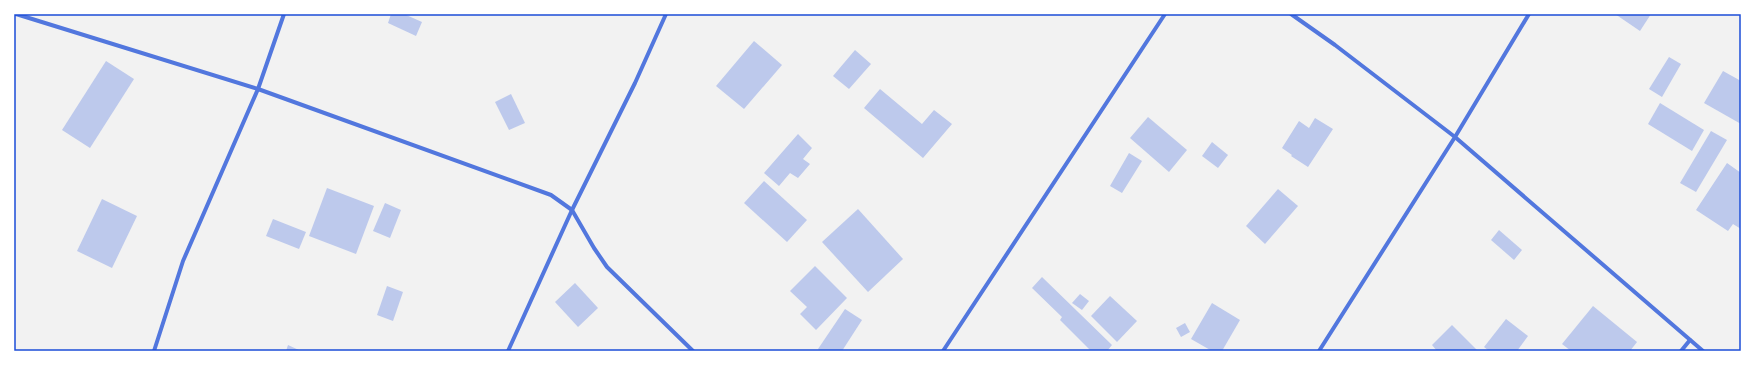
<svg xmlns="http://www.w3.org/2000/svg" width="1755" height="365" viewBox="0 0 1755 365" font-family="Signika,sans-serif">
<style>
.building{fill:#bdc9ec}
.lines{fill:none;stroke-linecap:round;stroke-linejoin:round}
.minor{stroke:#5277de;stroke-width:4}
.neatline{fill:none;stroke:#1d4ed8;stroke-width:1.5}
</style>
<rect width="100%" height="100%" fill="#f2f2f2"/>
<g class="building">
<polygon points="391,14 404,14 422,22 416,36 388,23"/>
<polygon points="1615,14 1651,14 1640,31"/>
<polygon points="754,41 782,65 744,109 716,86"/>
<polygon points="855,50 871,64 849,89 833,76"/>
<polygon points="1669,57 1681,64 1662,97 1649,89"/>
<polygon points="106,61 134,79 90,148 62,130"/>
<polygon points="1723,71 1741,81 1741,124 1704,103"/>
<polygon points="880,89 922,124 934,110 952,124 923,158 864,108"/>
<polygon points="511,94 525,123 509,130 495,102"/>
<polygon points="1660,103 1704,130 1692,151 1648,124"/>
<polygon points="1148,117 1187,150 1169,172 1130,138"/>
<polygon points="1315,118 1333,129 1308,167 1291,156 1292,155 1282,148 1299,121 1309,128"/>
<polygon points="1711,131 1727,140 1696,192 1680,183"/>
<polygon points="798,134 812,148 803,159 810,164 798,178 790,173 779,186 764,173"/>
<polygon points="1212,142 1228,155 1218,168 1202,156"/>
<polygon points="1129,153 1142,161 1122,193 1110,186"/>
<polygon points="1727,163 1741,173 1741,229 1733,224 1728,231 1696,210"/>
<polygon points="764,181 807,220 787,242 744,203"/>
<polygon points="327,188 374,206 356,254 309,236"/>
<polygon points="1278,189 1298,206 1265,244 1246,226"/>
<polygon points="102,199 137,216 112,268 77,251"/>
<polygon points="385,203 401,210 390,238 373,231"/>
<polygon points="858,209 903,259 868,292 822,242"/>
<polygon points="273,219 306,232 299,249 266,236"/>
<polygon points="1499,230 1522,250 1514,260 1491,240"/>
<polygon points="815,266 847,298 816,330 800,314 807,307 790,291"/>
<polygon points="1042,277 1112,345 1107,351 1091,351 1060,320 1062,317 1032,288"/>
<polygon points="575,283 598,308 578,327 555,302"/>
<polygon points="387,286 403,292 393,321 377,315"/>
<polygon points="1080,294 1089,301 1082,310 1072,303"/>
<polygon points="1110,296 1137,321 1117,342 1091,316"/>
<polygon points="1212,303 1240,320 1222,351 1212,351 1191,339"/>
<polygon points="1593,306 1637,342 1630,351 1571,351 1562,344"/>
<polygon points="845,309 862,320 842,351 821,351 818,349"/>
<polygon points="1506,319 1528,336 1517,351 1489,351 1484,347"/>
<polygon points="1185,323 1190,332 1181,337 1176,328"/>
<polygon points="1452,325 1478,351 1437,351 1432,345"/>
<polygon points="288,345 301,351 286,351"/>
</g>
<g class="lines">
<g class="minor">
<polyline points="16,14 258,89 551,195 572,210 594,248 607,267 693,351"/>
<polyline points="1291,14 1335,45 1455,137 1703,351"/>
<polyline points="154,351 183,261 258,89 284,14"/>
<polyline points="508,351 572,210 635,83 666,14"/>
<polyline points="943,351 1165,14"/>
<polyline points="1319,351 1455,137 1529,14"/>
<polyline points="1681,351 1690,340"/>
</g>
</g>
<rect width="1755" height="365" fill="none" stroke="#ffffff" stroke-width="30"/>
<rect x="15" y="15" width="1725" height="335" class="neatline"/>
</svg>
